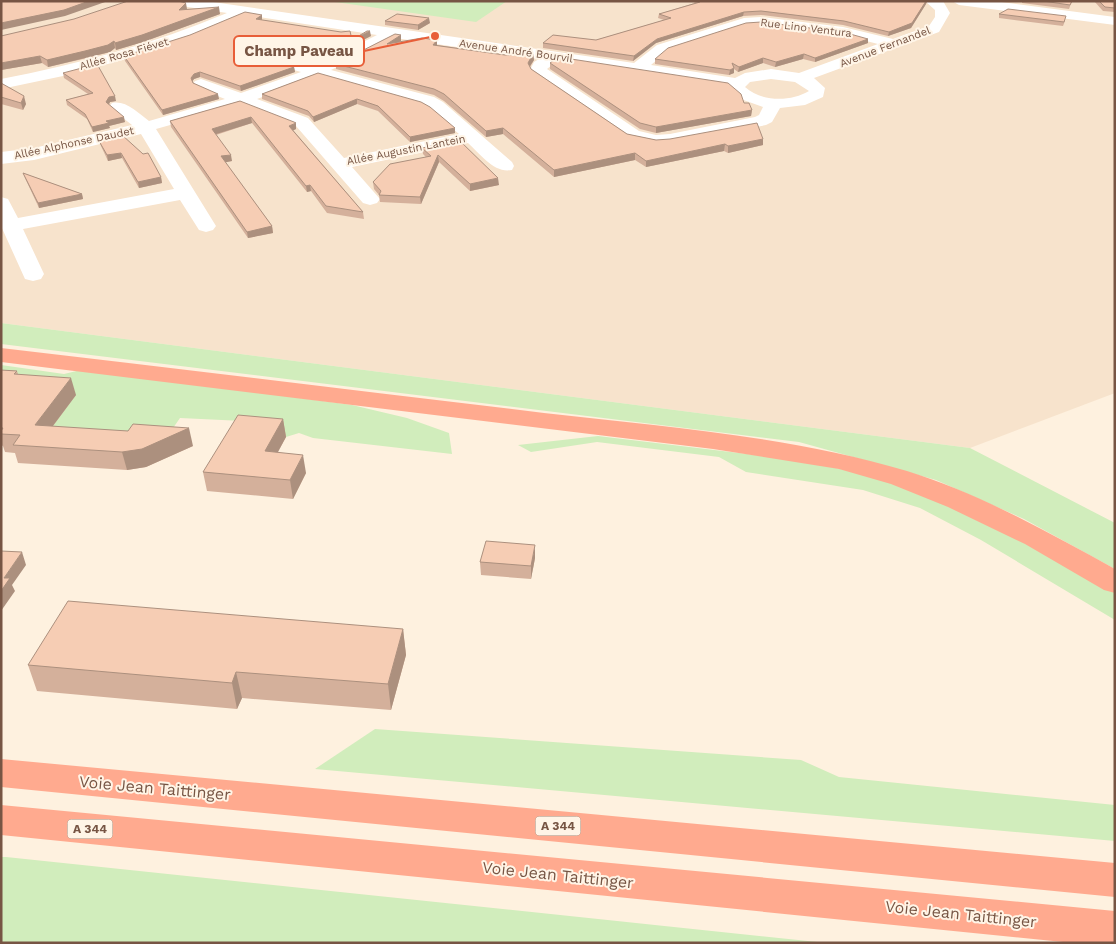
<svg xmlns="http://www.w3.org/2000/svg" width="1116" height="944" viewBox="0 0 1116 944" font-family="'Work Sans',sans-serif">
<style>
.residential{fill:#f7e3cc}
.green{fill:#d1edbc}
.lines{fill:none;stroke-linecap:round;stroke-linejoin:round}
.minor{fill:#fff;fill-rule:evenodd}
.motorway{fill:#ffaa8f;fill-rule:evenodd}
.wall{fill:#d4b09b}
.shaded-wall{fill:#ac907e}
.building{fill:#f6cdb4;stroke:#ac907e}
.labels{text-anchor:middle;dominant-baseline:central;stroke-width:4;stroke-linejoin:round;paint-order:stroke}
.far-street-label{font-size:11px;fill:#754;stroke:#fff5e7}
.shield{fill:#fff5e7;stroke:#a08575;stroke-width:1}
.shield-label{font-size:12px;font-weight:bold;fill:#754}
.near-street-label{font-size:16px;fill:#754;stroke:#fff5e7}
.leader{fill:none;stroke:#e85e38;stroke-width:2}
.callout-dot{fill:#e85e38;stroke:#fff5e7;stroke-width:2}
.callout{fill:#fff5e7;stroke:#e85e38;stroke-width:2}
.callout-label{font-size:15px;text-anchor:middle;font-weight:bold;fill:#754}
</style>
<rect width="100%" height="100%" fill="#fef1df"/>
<polygon class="residential" points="51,1 1115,1 1115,393 970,448 1,323 1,14"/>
<g class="green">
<polygon points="328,1 507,1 476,22"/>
<polygon points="1,323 970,448 1115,523 1115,569 1024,519 936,480 799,442 1,344"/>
<polygon points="1,365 64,374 85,369 352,405 407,418 449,433 452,454 313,438 299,433 286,437 242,433 243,421 180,418 162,444 40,443 75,395 1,414"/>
<polygon points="598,436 798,460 869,475 925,494 1013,535 1115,593 1115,620 981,540 920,508 863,490 746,472 719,457 597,442 531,452 518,445"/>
<polygon points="375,729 801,760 839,777 1115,805 1115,841 315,769"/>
<polygon points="1,857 6,857 827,943 1,943"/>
</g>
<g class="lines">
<g class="minor">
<path d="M168 1H206L634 63 657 45 744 18 761 17 843 27 893 39 929 26 935 17V10L925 1H943L950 13 939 32 814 78 825 88 823 97 805 105 780 108 772 122 766 125 670 144 656 145 627 139 532 73 530 70 534 62 539 59 395 38 331 70 434 97 443 102 512 162 514 166 512 170C495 174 480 154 468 143L352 167 380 199 377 203 370 205 363 203 296 126 241 105 156 129 216 226 213 230 206 232 199 230 180 200 23 229 44 274 41 279 33 281 25 279 1 226V197L8 199 18 218 174 189 141 134 34 160 1 164V152L34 148 132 125 109 107 112 103C126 100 138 113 149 121L225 99 195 87 193 84 195 81 201 79 241 93 301 72 263 61 261 58 263 55 269 53 315 66 377 35 245 15 190 38 130 58 63 76 1 89V79C78 64 154 44 227 13L175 5ZM761 25 843 35 878 44 799 73 771 69 745 73 735 78 651 65 667 51 745 26ZM557 61 729 87 738 98 763 107 759 115 755 117 670 134 656 135 639 131 547 69ZM318 76 422 105 431 110 459 134 344 158 308 118 257 99ZM771 79 795 82 809 91C791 102 761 102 745 87L750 82Z"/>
<polygon points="952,1 994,1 1115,17 1115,25 959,5"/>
</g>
<g class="motorway">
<path d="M1 348C182 369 363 391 544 413 665 427 790 436 907 471 979 493 1049 533 1115 569V593L1104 590 1025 544 948 507 891 484 839 469 713 449 1 362Z"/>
<polygon points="1,759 1115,863 1115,897 1,787"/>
<polygon points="1,805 1115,911 1115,943 1073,943 1,835"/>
</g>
</g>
<g class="wall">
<polygon points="692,1 927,1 926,4 911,28 888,36 843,25 761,15 743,16 656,43 633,61 543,48 543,43 596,40 664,20 658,18 659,14 695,3"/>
<polygon points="1022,1 1072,1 1069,9 1022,3"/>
<polygon points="1094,1 1115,1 1115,12 1103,11"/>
<polygon points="187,9 220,14 143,42 116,50 115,48 110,52 87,58 48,67 42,63 1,70 1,36"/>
<polygon points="999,14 1065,21 1063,26 999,18"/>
<polygon points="262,15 262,20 261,20 352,40 371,36 315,64 270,51 262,53 261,57 262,58 294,67 295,72 241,91 200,77 194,79 192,82 193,83 219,99 163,115 125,61 124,56"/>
<polygon points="385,21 430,23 418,30 385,25"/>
<polygon points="401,35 401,41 399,42 437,40 437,45 505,55 533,54 534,60 530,67 531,69 627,134 656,140 763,139 763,145 728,153 724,151 646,167 635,160 554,177 503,134 486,137 444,101 434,95 336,69 336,64"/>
<polygon points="868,39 868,43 815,62 803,59 775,67 763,63 738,72 734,69 734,73 729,75 655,64 655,59"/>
<polygon points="550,63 744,103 752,110 751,116 656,133 640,129 550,69"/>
<polygon points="63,73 116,101 110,102 109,105 125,122 109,126 110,128 93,132 87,119 67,105 66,100 88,94 64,78"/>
<polygon points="318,73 455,133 410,142 378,111 357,104 314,122 309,116 262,99 262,94"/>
<polygon points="1,83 26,104 23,110 1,104"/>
<polygon points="240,101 296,129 293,130 363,212 364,219 327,213 311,191 307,192 252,123 216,135 232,161 225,162 272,226 273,233 248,238 171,127 170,121"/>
<polygon points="99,141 161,177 162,183 139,188 122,158 108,161 101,146"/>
<polygon points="422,148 499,185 470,191 439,162 421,204 380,202 379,195 374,189 373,182 426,157 423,154"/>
<polygon points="23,173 82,194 83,199 39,208 25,178"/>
<polygon points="1,370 17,371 18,374 76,395 53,426 193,446 146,467 127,470 18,463 15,453 5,452 3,446 1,445"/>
<polygon points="283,419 286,437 278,452 306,473 293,499 207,491 203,472"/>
<polygon points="535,558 531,579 481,575 480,562"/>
<polygon points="403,629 406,655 391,710 242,698 237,709 37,691 28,665"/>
</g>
<g class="shaded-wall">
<polygon points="89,1 108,1 65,16 1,30 1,23"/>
<polygon points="927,1 926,4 911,28 888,36 889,32"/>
<polygon points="186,3 187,9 180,16 179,10"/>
<polygon points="219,7 220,14 143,42 116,50 115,43"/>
<polygon points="744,12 743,16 656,43 633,61 634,56 657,39"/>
<polygon points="262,15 262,20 256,24 256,19"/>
<polygon points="429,18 430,23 418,30 418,25"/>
<polygon points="370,31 371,36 315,64 314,59"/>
<polygon points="401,35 401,41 387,50 387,44"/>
<polygon points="868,39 868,43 815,62 815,58"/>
<polygon points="437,40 437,46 433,45"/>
<polygon points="114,41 115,48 110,52 48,67 47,60"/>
<polygon points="269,46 270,51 262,53 259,59 259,54 262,48"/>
<polygon points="533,54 534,60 528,69 528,63"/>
<polygon points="804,54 803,59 775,67 776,62"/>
<polygon points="40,56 42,63 1,70 1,63"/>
<polygon points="763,58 763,63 738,72 739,67"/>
<polygon points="294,67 295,72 241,91 240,86"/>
<polygon points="734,68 734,73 729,75 730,70"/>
<polygon points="200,72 200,77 194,79 191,83 191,78 194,74"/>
<polygon points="218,94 219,99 163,115 162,110"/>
<polygon points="24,96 26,104 23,110 21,103"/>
<polygon points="115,96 116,101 110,102 107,107 106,102 109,97"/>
<polygon points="357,99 357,104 314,122 313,117"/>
<polygon points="752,110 751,116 656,133 656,127"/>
<polygon points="124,117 125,122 109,126 110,128 93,132 92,127 106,121"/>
<polygon points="251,117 252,123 213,135 212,129"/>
<polygon points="296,123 296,129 290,132 289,126"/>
<polygon points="455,128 455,133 410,142 410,137"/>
<polygon points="503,128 503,134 486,137 486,131"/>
<polygon points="763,139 763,145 728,153 728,146"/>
<polygon points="725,144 724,151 646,167 646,161"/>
<polygon points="121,153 122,158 108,161 107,155"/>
<polygon points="635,153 635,160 554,177 554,170"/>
<polygon points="231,155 232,161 222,163 221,156"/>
<polygon points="438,155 439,162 421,204 420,197"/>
<polygon points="161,177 162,183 139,188 138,182"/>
<polygon points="498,178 499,185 470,191 470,184"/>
<polygon points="310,185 311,191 307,192 306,186"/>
<polygon points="82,194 83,199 39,208 38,203"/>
<polygon points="272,226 273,233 248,238 247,232"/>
<polygon points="71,378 76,395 40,443 35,425"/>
<polygon points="283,419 286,437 268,470 265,451"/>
<polygon points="189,428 193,446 146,467 127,470 122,452"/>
<polygon points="303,455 306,473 293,499 290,480"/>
<polygon points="535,545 535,558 531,579 531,566"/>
<polygon points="22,552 26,565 12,585 15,591 1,611 1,591 4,578"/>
<polygon points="403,629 406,655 391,710 388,684"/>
<polygon points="236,672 242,698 237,709 232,683"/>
</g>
<g class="building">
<polygon points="1,1 89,1 64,10 1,23"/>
<polygon points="128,1 178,1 186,3 179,10 219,7 142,35 115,43 114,41 108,45 85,51 47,60 40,56 1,63 1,36 74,19"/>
<polygon points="699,1 926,1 912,23 889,32 844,21 761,11 744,12 657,39 634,56 543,43 553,35 596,40 671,18 659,14 700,2"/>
<polygon points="1043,1 1072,1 1070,5"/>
<polygon points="1099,1 1115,1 1115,8 1105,7"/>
<polygon points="1008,9 1066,16 1064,22 999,14"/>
<polygon points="245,12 262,15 256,19 341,32 350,31 352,40 367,31 370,31 314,59 269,46 262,48 259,54 262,58 294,67 240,86 200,72 194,74 191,78 193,83 218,94 162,110 124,56 190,35"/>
<polygon points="397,14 429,18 418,25 385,21"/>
<polygon points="761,22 843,32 868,39 815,58 804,54 776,62 763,58 739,67 732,63 734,68 730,70 655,59 668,48 746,23"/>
<polygon points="395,34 401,35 387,44 422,38 437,40 433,45 505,55 533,54 528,63 531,69 627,134 656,140 670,139 757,123 763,139 728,146 725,144 646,161 635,153 554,170 503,128 486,131 444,94 434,89 336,64"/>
<polygon points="558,57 728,83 741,94 744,103 749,103 752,110 656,127 640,123 550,63"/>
<polygon points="97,64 115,96 109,97 106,102 124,117 106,121 109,123 92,127 85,114 66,100 93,93 63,73"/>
<polygon points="318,73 421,102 430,107 455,128 410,137 378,106 357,99 313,117 308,111 262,94"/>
<polygon points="1,83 24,96 21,103 1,97"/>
<polygon points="240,101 294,122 296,123 289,126 363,212 326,206 310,185 306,186 251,117 212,129 231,155 221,156 272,226 247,232 170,121"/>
<polygon points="122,135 143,154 148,153 161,177 138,182 121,153 107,155 99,141"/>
<polygon points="459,140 498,178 470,184 438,155 420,197 379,195 381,191 373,182 390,164 431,156 422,148"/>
<polygon points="23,173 82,194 38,203"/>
<polygon points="1,370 17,371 14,374 71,378 35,425 128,431 133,424 189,428 142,449 122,452 13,445 20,435 1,434 1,431 3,428 1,428"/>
<polygon points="238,415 283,419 265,451 303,455 290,480 203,472"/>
<polygon points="486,541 535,545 531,566 480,562"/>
<polygon points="1,551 22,552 4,578 10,578 1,591"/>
<polygon points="68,601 403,629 388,684 236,672 232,683 28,665"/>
</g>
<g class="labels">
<g class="far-street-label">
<text transform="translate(806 28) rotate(7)">Rue Lino Ventura</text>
<text transform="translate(885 47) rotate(-21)">Avenue Fernandel</text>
<text transform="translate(516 51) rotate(8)">Avenue André Bourvil</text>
<text transform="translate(124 54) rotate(-16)">Allée Rosa Fiévet</text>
<text transform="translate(74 143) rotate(-12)">Allée Alphonse Daudet</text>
<text transform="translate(406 150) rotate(-11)">Allée Augustin Lantein</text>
</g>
<g class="shield">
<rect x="535.5" y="816.5" width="45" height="19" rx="4"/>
<rect x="67.5" y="819.5" width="45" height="19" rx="4"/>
</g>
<g class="shield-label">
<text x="558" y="826">A 344</text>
<text x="90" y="829">A 344</text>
</g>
<g class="near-street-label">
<text transform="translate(155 788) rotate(5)">Voie Jean Taittinger</text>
<text transform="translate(558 875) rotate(6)">Voie Jean Taittinger</text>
<text transform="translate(961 914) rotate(6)">Voie Jean Taittinger</text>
</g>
</g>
<path class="leader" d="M435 36L364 51"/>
<circle class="callout-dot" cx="435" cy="36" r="5"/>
<rect class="callout" x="234" y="36" width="130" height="30" rx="5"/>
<g class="callout-label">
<text x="299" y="56">Champ Paveau</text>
</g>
<rect width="1116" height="944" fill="none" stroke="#775544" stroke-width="5"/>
</svg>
